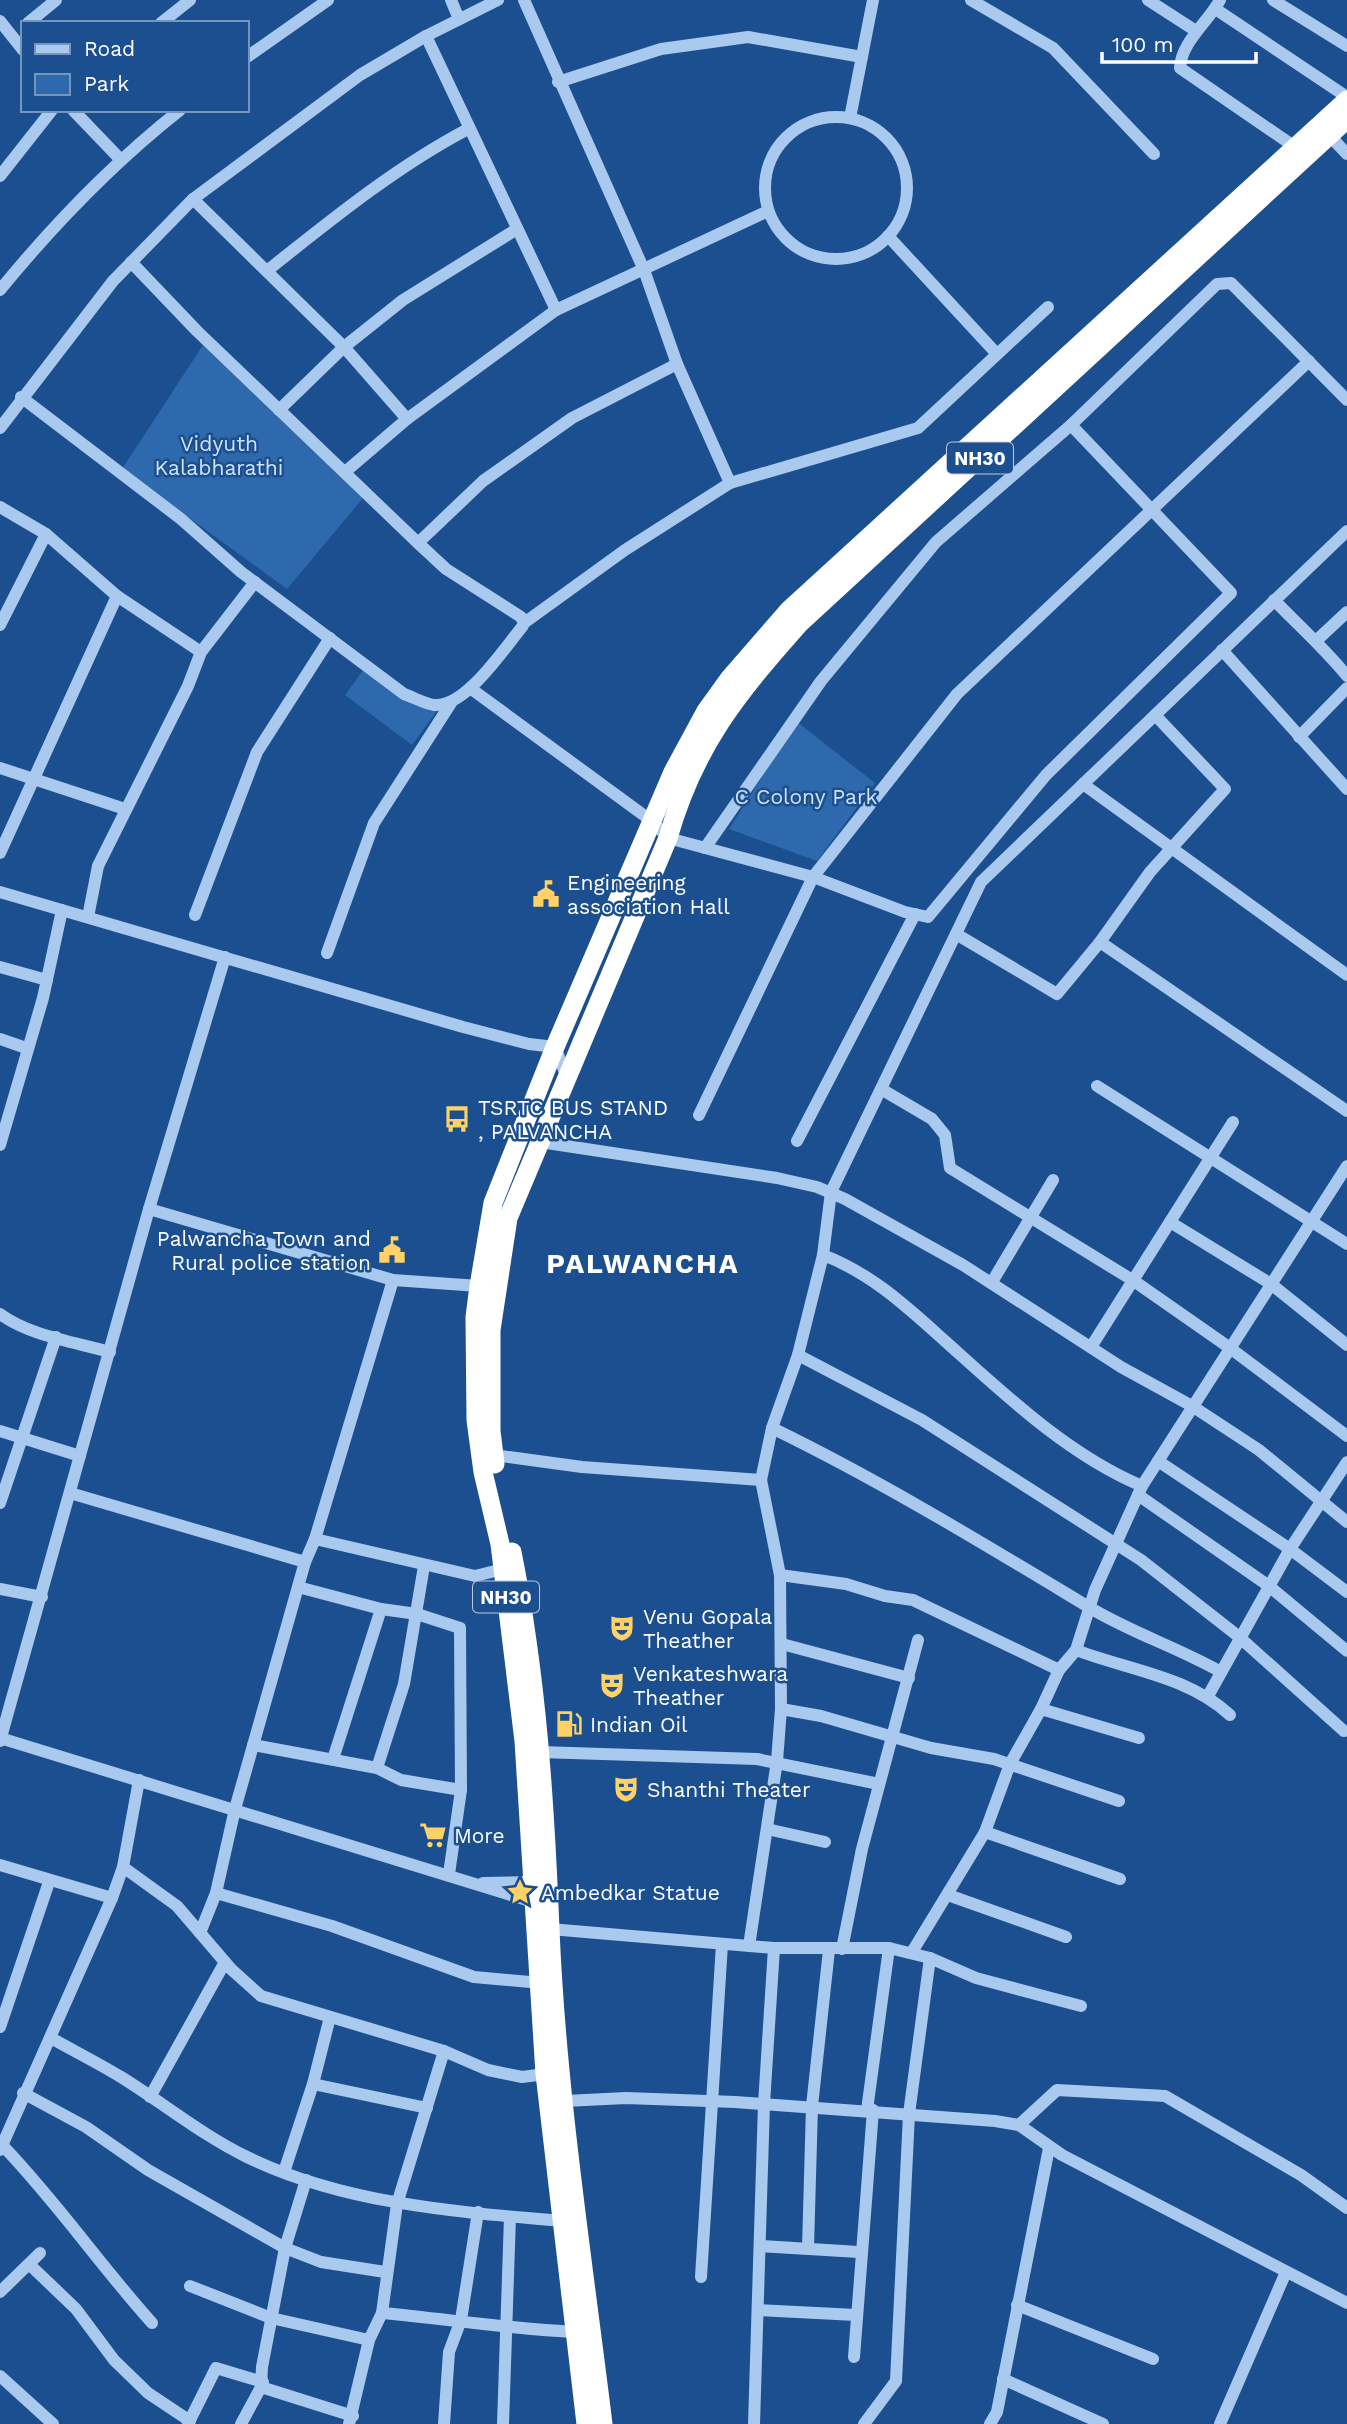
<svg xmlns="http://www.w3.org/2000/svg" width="1347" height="2424" viewBox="0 0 1347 2424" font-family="'Work Sans',sans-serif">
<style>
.green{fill:#2e69ad}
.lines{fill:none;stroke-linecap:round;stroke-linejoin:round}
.minor{stroke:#a9c9ee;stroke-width:12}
.highway{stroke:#fff;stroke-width:19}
.labels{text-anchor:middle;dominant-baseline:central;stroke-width:5;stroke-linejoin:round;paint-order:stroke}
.shield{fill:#1b4f8f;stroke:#bbcadd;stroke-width:2}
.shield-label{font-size:19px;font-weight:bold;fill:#fff}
.park-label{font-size:21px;fill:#cfe3fa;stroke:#1b4f8f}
.poi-label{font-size:21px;fill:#fff;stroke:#1b4f8f;text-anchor:start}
.district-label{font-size:28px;font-weight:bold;letter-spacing:2px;fill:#fff;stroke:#1b4f8f}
</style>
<rect width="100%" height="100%" fill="#1b4f8f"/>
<g class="green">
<polygon points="203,345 363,498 287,589 122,469"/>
<polygon points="370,661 437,711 412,745 345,695"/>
<polygon points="797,722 875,783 817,861 729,829"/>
</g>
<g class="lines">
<g class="minor">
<polyline points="451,0 459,19"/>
<polyline points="524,0 644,270 677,364 730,483"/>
<polyline points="971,0 1053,48 1154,154"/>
<polyline points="1148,0 1196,31"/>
<path d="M1220 0C1209 21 1181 42 1180 68L1295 147"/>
<polyline points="1273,0 1347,46"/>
<polyline points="1217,10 1347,97"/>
<polyline points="0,21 23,50"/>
<polyline points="28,23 56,0"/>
<polyline points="161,23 190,0"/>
<polyline points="426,36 556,310"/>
<polyline points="247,57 328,0"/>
<polyline points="558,82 661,49 748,37 862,57"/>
<polyline points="73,110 121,160"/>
<circle cx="836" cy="188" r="71"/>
<polyline points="850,118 873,0"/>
<polyline points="1329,135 1347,154"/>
<polyline points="0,176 52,110"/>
<polyline points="193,199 344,347 407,419"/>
<polyline points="888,236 996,353"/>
<path d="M268 270C332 219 396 167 468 129"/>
<path d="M0 290C54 224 113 163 180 110"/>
<path d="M21 397 181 519 241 572 404 694C413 697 425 704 434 705 465 708 503 650 522 627L524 623 521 617 446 569 418 543 197 331 131 262"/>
<polyline points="279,410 344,347 403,300 517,229"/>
<polyline points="0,428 113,281 193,199 360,75 426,36 498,0"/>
<polyline points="345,472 407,419 556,310 768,211"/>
<polyline points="0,507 46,534 117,596 201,652"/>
<polyline points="418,543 483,481 572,418 677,364"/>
<path d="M1274 600C1299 626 1324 648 1347 676"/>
<polyline points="524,623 625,550 730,483 918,428 1048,307"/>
<polyline points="0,625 46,534"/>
<polyline points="1317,640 1347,612"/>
<polyline points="1222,650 1347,789"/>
<polyline points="470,688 653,822 668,838 813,877 905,912 928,917 1046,775 1231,593 1071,425 1217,284 1231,283 1347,400"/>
<polyline points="1299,737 1347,688"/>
<polyline points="0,768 125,809"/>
<polyline points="1083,784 1347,975"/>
<polyline points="705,848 821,681 936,542 1071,425"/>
<polyline points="0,853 117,596"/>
<polyline points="0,892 463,1027 529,1044 555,1047 566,1075"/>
<polyline points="195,915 257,752 330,638"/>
<polyline points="88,917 98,866 188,686 201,652 255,582"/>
<polyline points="956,934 1057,994 1100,942 1150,872 1225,789 1155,715"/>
<polyline points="1100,942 1347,1111"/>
<polyline points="327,953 374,823 451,703"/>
<polyline points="0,967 47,980"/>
<polyline points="0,1039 26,1048"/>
<polyline points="1097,1086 1347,1244"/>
<polyline points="881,1089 932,1119 945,1135 950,1168 1134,1281 1230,1348 1347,1436"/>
<polyline points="699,1115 813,877 957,694 1309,361"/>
<polyline points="797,1141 915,914"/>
<polyline points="540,1142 777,1178 817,1187 845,1199 963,1265 1121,1367 1192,1406 1259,1450 1347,1522"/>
<polyline points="0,1145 43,998 62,910"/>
<polyline points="149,1209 393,1280 479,1286 481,1291"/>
<polyline points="1170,1222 1271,1284 1347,1345"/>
<path d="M823 1255C871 1273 907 1307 945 1341 1004 1394 1068 1455 1142 1486"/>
<polyline points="992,1282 1053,1180"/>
<path d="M0 1314C30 1336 75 1342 110 1352"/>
<polyline points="1091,1347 1233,1122"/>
<polyline points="798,1355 922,1420 1141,1560 1238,1636 1344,1731"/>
<path d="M772 1428C881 1481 984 1544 1087 1606 1129 1632 1177 1647 1221 1672"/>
<polyline points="0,1431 80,1456"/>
<polyline points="494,1455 582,1467 761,1480"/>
<polyline points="1158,1461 1290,1549 1347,1592"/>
<polyline points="70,1493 305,1562"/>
<polyline points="1138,1495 1269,1586 1347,1651"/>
<polyline points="0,1503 56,1337"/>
<polyline points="315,1539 475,1576 503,1569"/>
<polyline points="780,1575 846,1584 885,1596 913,1600 1059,1670"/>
<polyline points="298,1587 381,1609 417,1614 460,1628 461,1790 449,1874"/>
<polyline points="0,1589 42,1597"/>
<polyline points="782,1644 909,1678"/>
<path d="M1076 1650C1128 1670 1188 1676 1230 1715"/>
<polyline points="1208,1696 1290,1549 1347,1462"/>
<polyline points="781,1709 821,1716 931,1748 994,1759 1119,1801"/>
<polyline points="1041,1709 1139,1738"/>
<polyline points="0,1738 540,1904"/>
<polyline points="0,1741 149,1209 225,957"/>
<polyline points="253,1745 377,1768 401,1780 461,1790"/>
<polyline points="540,1752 757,1759 879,1784"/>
<polyline points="333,1759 381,1609"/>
<polyline points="377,1768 404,1684 424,1566"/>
<polyline points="767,1829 825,1842"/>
<polyline points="985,1832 1120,1879"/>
<polyline points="0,1865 112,1898"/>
<polyline points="123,1867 177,1906 231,1969 261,1996 444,2051 488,2070 522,2077 545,2074"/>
<polyline points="483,1883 531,1882 536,1877"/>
<polyline points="216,1893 332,1926 474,1977 541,1983"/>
<polyline points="948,1895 1066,1937"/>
<polyline points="550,1929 774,1948 889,1948 930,1958 976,1978 1081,2006"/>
<polyline points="200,1933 216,1893 235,1809 305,1562 315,1539 393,1280"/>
<polyline points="749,1946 777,1761 781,1709 780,1575 761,1480 772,1428 798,1355 823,1255 831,1192 981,882 1347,531"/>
<polyline points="842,1949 862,1849 918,1640"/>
<polyline points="912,1952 985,1832 1010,1764 1041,1709 1059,1670 1076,1650 1095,1590 1142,1486 1347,1166"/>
<polyline points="0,2027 49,1882"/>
<path d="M51 2038C74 2051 98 2063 121 2077 163 2103 202 2135 247 2157 344 2204 457 2212 563 2221"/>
<polyline points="313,2084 427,2108"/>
<polyline points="23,2093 86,2127 148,2170 285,2248 321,2262 385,2272"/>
<polyline points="150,2097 225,1962"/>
<polyline points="565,2101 626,2098 735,2102 995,2121 1019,2125 1062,2155 1347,2303"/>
<polyline points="867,2110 889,1948"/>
<polyline points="1019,2125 1057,2090 1165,2096 1301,2175 1347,2208"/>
<path d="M2 2145C56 2201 100 2265 152 2323"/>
<polyline points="0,2150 112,1898 123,1867 139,1780"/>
<polyline points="284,2172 313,2084 330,2017"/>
<polyline points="760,2246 859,2252"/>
<polyline points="808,2248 812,2106 829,1950"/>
<polyline points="30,2265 76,2309 114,2360 148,2393 190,2421"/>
<polyline points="701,2277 722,1944"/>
<polyline points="190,2286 271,2318 369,2340"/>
<polyline points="0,2292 40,2253"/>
<polyline points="1017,2305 1153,2359"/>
<polyline points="758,2310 856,2315"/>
<path d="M382 2313C447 2319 510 2329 576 2332"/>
<polyline points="854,2357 873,2110"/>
<polyline points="0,2376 53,2424"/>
<polyline points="1003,2379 1103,2424"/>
<polyline points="261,2387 353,2416"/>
<polyline points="188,2424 216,2368 263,2382"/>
<polyline points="241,2424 261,2387 262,2367 285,2248 306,2180"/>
<polyline points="349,2424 369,2340 382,2313 397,2204 444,2051"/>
<polyline points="444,2424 449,2352 461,2320 478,2212"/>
<polyline points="503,2424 510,2217"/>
<polyline points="754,2424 764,2104 774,1948"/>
<polyline points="864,2424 896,2381 909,2114 930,1958"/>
<polyline points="990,2424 997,2412 1049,2148"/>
<polyline points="1220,2424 1286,2272"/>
</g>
<g class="highway">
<path d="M495 1464 491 1431V1330L508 1218 668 838C694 746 737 694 800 623L1347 119"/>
<path d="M512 1552C537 1677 545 1803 550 1930 557 2095 583 2260 603 2424"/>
<polyline points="586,2424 545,2074 524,1741 500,1544 483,1472 476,1420 475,1317 479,1286 493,1203 555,1047 673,772 706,711 729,679 789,610 1347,100"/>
</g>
</g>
<defs>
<symbol id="civic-bare" viewBox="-9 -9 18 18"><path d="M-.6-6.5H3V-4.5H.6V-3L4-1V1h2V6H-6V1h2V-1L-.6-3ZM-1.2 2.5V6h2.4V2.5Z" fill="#ffd166" stroke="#1b4f8f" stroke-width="2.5" paint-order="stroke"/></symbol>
<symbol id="bus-bare" viewBox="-9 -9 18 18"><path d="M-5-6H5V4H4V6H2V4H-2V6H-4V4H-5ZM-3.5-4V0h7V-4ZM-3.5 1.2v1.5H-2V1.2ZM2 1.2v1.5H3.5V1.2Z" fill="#ffd166" stroke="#1b4f8f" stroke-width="2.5" paint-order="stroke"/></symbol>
<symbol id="theatre-bare" viewBox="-9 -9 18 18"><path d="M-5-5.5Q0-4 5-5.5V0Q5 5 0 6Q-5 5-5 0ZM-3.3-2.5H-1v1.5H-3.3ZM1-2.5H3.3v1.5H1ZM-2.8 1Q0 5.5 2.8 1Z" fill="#ffd166" stroke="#1b4f8f" stroke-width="2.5" paint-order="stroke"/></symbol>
<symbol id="fuel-bare" viewBox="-9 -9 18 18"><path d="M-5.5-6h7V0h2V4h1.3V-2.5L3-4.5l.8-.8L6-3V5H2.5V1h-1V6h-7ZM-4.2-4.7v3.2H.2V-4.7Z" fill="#ffd166" stroke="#1b4f8f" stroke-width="2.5" paint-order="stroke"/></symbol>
<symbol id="supermarket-bare" viewBox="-9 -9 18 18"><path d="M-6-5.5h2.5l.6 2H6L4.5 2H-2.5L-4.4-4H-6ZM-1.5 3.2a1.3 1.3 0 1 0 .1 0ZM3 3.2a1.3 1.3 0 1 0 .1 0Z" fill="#ffd166" stroke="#1b4f8f" stroke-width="2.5" paint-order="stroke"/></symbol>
<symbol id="sight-bare" viewBox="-9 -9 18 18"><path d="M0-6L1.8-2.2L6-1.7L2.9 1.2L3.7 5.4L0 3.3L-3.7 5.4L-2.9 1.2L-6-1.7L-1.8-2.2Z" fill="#ffd166" stroke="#1b4f8f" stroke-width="2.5" paint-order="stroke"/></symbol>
</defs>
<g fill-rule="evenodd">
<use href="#civic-bare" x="527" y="875" width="38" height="38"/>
<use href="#bus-bare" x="438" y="1100" width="38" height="38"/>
<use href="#civic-bare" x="373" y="1231" width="38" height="38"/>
<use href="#theatre-bare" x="603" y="1609" width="38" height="38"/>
<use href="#theatre-bare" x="593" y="1666" width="38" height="38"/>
<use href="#fuel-bare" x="550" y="1705" width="38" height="38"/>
<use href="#theatre-bare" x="607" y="1770" width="38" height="38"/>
<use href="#supermarket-bare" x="414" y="1816" width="38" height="38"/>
<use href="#sight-bare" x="501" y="1873" width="38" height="38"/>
</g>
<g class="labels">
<g class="shield">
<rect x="947" y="442.5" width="66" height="31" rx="5"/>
<rect x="473" y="1581.5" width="66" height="31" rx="5"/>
</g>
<g class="shield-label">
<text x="980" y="458">NH30</text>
<text x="506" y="1597">NH30</text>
</g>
<g class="park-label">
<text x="219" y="443">Vidyuth<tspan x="219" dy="24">Kalabharathi</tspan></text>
<text x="806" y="796">C Colony Park</text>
</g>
<g class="poi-label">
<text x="567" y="882">Engineering<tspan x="567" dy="24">association Hall</tspan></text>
<text x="478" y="1107">TSRTC BUS STAND<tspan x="478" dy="24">, PALVANCHA</tspan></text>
<text x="371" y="1238" text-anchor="end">Palwancha Town and<tspan x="371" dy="24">Rural police station</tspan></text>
<text x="643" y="1616">Venu Gopala<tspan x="643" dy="24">Theather</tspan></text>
<text x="633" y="1673">Venkateshwara<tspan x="633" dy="24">Theather</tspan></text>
<text x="590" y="1724">Indian Oil</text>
<text x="647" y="1789">Shanthi Theater</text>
<text x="454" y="1835">More</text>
<text x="541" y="1892">Ambedkar Statue</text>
</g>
<g class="district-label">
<text x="643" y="1263">PALWANCHA</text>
</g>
</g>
<rect x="21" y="21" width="228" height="91" fill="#1b4f8f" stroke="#7695bc" stroke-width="2"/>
<rect x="35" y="44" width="35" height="10" fill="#a9c9ee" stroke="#7695bc" stroke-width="2"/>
<text x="84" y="56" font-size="21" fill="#ffffff">Road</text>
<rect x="35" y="74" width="35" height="21" fill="#2e69ad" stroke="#7695bc" stroke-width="2"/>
<text x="84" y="91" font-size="21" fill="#ffffff">Park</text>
<path d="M1102 52v10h154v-10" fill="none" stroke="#ffffff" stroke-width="3.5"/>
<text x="1112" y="52" font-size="21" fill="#ffffff" stroke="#1b4f8f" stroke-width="5" paint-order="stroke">100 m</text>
</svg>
